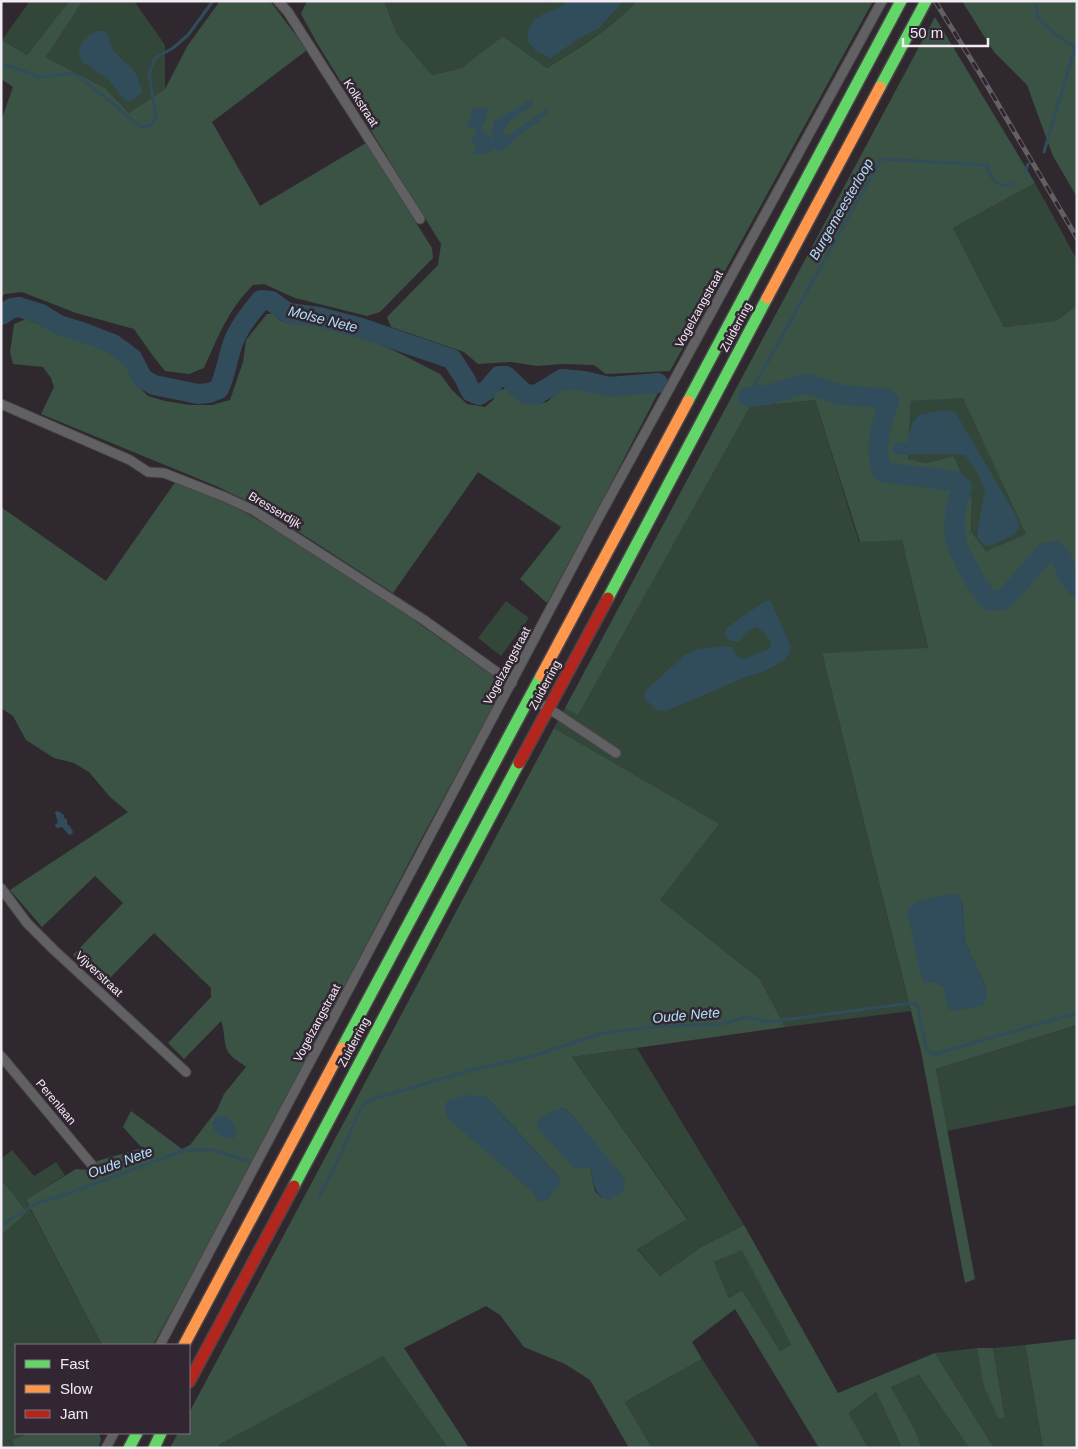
<svg xmlns="http://www.w3.org/2000/svg" width="1078" height="1449" viewBox="0 0 1078 1449" font-family="Arial,sans-serif">
<style>
.green{fill:#324639}
.forest{fill:#3a5344;fill-rule:evenodd}
.water{fill:#314d5c}
.lines{fill:none;stroke-linecap:round;stroke-linejoin:round}
.stream{stroke:#314d5c;stroke-width:3}
.river{stroke:#314d5c;stroke-width:20}
.street-casing{stroke:#49454a;stroke-width:11}
.fast-casing{stroke:#49454a;stroke-width:14}
.slow-casing{stroke:#49454a;stroke-width:14}
.jam-casing{stroke:#49454a;stroke-width:14}
.street{stroke:#616163;stroke-width:9}
.fast{stroke:#63d668;stroke-width:11}
.slow{stroke:#ff974d;stroke-width:11}
.jam{stroke:#b3261e;stroke-width:11}
.rail-casing{stroke:#626063;stroke-width:5}
.rail{stroke:#312632;stroke-width:3;stroke-dasharray:9;stroke-linecap:butt}
.labels{text-anchor:middle;dominant-baseline:central;stroke-width:5;stroke-linejoin:round;paint-order:stroke}
.street-label{font-size:12px;fill:#f2ebf3;stroke:#312632}
.water-label{font-size:14px;font-style:italic;fill:#afe0f8;stroke:#312632}
</style>
<rect width="100%" height="100%" fill="#2f292f"/>
<g class="green">
<polygon points="30,1 69,1 27,55 2,40"/>
<polygon points="83,1 134,1 165,45 165,89 129,113 105,88 46,57"/>
<path d="M384 1H546L549 3 552 1H637C611 29 578 48 547 68L503 36 461 68 432 75 397 34Z"/>
<polygon points="1035,183 1077,260 1077,305 1056,321 1004,327 953,228"/>
<polygon points="963,397 1027,534 986,551 971,531 972,499 954,456 925,463 908,460 911,401"/>
<polygon points="815,400 859,542 902,539 928,649 822,653 911,1011 785,1027 760,979 660,900 718,824 554,728 565,708 578,714 750,407"/>
<polygon points="506,601 529,618 501,656 478,638"/>
<polygon points="1077,1025 1077,1105 947,1131 936,1069"/>
<polygon points="637,1048 744,1225 701,1247 660,1276 637,1248 687,1218 572,1057"/>
<polygon points="12,1150 34,1176 56,1162 65,1175 26,1201 102,1345 16,1345 16,1433 29,1433 12,1440 15,1448 1,1448 1,1409 2,1408 1,1405 1,1236 27,1212 1,1179 1,1159"/>
<polygon points="742,1249 791,1345 780,1351 742,1290 729,1298 714,1262"/>
<polygon points="1025,1345 1043,1448 994,1448 935,1353 977,1348 983,1384 1005,1418 993,1348"/>
<polygon points="383,1355 448,1448 220,1448 219,1445"/>
<polygon points="702,1359 760,1448 652,1448 625,1402"/>
<polygon points="919,1375 969,1448 922,1448 915,1430 891,1387"/>
<polygon points="876,1392 902,1448 868,1448 849,1413"/>
</g>
<g class="forest">
<path d="M69 1H83L46 57 105 88 129 113 165 89 188 45 220 1H270L307 50 212 122 260 206 366 143 432 248 433 258 380 312 367 316 295 298 264 284 253 285C228 310 218 337 204 368L189 374 165 371 153 356 134 329 76 313 22 292 5 294 1 297V121L13 87 1 79V41L2 40 27 55Z"/>
<path d="M307 1H384L397 34 432 75 461 68 503 36 547 68C579 48 611 29 637 1H873L670 371 606 374 594 365 562 364 537 366 511 362 478 364 464 352 391 327 387 317 438 265 441 244 317 43 301 14Z"/>
<polygon points="962,1 1077,1 1077,197 1053,156 1027,85 994,52"/>
<path d="M935 17 1035 183 953 228 1004 327 1056 321 1077 305V1025L936 1069 975 1279 965 1283 921 1051 822 653 928 648 902 540 860 542 815 400 750 407 578 715 565 708ZM963 398 1026 534 986 551 971 531 972 499 954 456 925 463 908 459 911 401ZM962 901 965 942 986 988 943 987 936 983Z"/>
<polygon points="267,314 273,314 281,321 298,320 330,327 367,339 395,351 440,374 452,390 467,404 485,407 493,400 496,392 506,388 524,401 537,404 547,402 560,390 576,387 596,394 660,389 605,495 547,603 520,579 561,527 478,472 393,593 262,508 216,486 41,414 54,387 51,378 43,367 13,364 10,352 14,324 26,319 113,354 128,365 134,382 148,396 165,401 190,405 212,405 230,400 243,362 246,340"/>
<path d="M176 481 236 507 288 538 390 603 503 683V688L418 845 236 1195 153 1345H102L26 1200 76 1169 87 1170 97 1161 142 1148 123 1127 131 1111 182 1149 190 1145 217 1110 224 1094 246 1067C240 1062 230 1057 227 1050 223 1040 225 1030 221 1021L184 1059 168 1043 211 997V988L154 933 104 984 73 955 123 903 95 876 42 927 10 890 128 812 110 797 89 772 74 763 54 758 26 740 13 716 1 708V507L106 581Z"/>
<path d="M554 728 719 824 660 900 760 979 785 1027 572 1057 687 1219 637 1249 660 1276 701 1247 744 1225 838 1393 935 1353 994 1448H969L919 1375 891 1387 915 1430 922 1448H902L876 1392 849 1413 868 1448H819L735 1309 692 1342 702 1359 625 1402 652 1448H629L590 1380 565 1364 524 1347 500 1315 486 1306 404 1348 469 1448H448L383 1356 219 1445 220 1448H170L178 1433H189V1413ZM486 1097 559 1177 552 1193 546 1201H539L535 1194ZM564 1108 573 1116 602 1198 595 1191 590 1168 556 1110ZM742 1250 791 1345 780 1351 742 1290 729 1298 714 1262Z"/>
<polygon points="1,1179 27,1212 1,1236"/>
<polygon points="1077,1339 1077,1448 1043,1448 1025,1345"/>
<polygon points="977,1348 993,1348 1005,1418 998,1418 983,1384"/>
<polygon points="29,1433 99,1433 101,1440 98,1448 15,1448 12,1440"/>
</g>
<g class="water">
<path d="M567 1H623L599 28 581 37 551 58 536 51 527 40C528 35 529 29 531 25 538 11 558 13 567 1Z"/>
<polygon points="98,31 106,31 113,50 121,59 129,65 137,76 142,92 133,100 126,101 106,77 98,73 90,66 83,63 80,57 79,50 81,44 92,33"/>
<path d="M531 99 534 102 532 105 510 121 503 130 504 135 508 136 547 109 549 111C541 121 530 127 520 134 513 141 507 148 499 152L497 150 493 149 490 152 474 155V150L477 146 471 140 476 132V129L474 128H469L466 123 471 119V109L487 107 489 108 484 123 480 129 485 131 492 140 493 138 492 129 495 120 513 111Z"/>
<polygon points="944,410 955,412 1017,517 1019,527 1015,534 992,545 985,546 978,538 978,527 985,489 976,470 965,455 940,454 897,455 892,451 895,442 907,442 912,424 919,415"/>
<path d="M765 601H771L791 647 789 654 785 660 765 671 746 677 666 711 657 710 645 699V691L685 655 698 649 723 646 733 647 736 656 744 659 771 648C770 637 765 632 755 627L748 631 738 642 728 640 725 633 729 626Z"/>
<polygon points="58,811 64,815 64,818 67,819 67,824 70,826 73,832 72,834 69,835 62,827 56,828 55,824 58,823 55,812"/>
<polygon points="946,894 957,894 962,901 965,942 986,988 987,998 983,1005 955,1011 948,1009 943,987 936,983 924,983 920,973 907,910 916,902"/>
<polygon points="466,1095 486,1097 559,1177 560,1184 546,1201 539,1201 535,1194 449,1119 444,1110 447,1101"/>
<path d="M564 1108 573 1116 626 1180 624 1190 609 1200C593 1196 594 1182 590 1168H574L537 1127 538 1120 556 1109Z"/>
<path d="M224 1116C233 1119 239 1129 234 1138 223 1140 209 1132 214 1119Z"/>
</g>
<g class="lines">
<g class="stream">
<polyline points="1035,1 1038,18 1055,34 1075,47 1044,152"/>
<path d="M1 65 12 67 40 77 73 73C90 84 105 97 120 110 128 116 133 123 142 127L152 125 156 116 149 74 155 58 173 48 188 35 213 1"/>
<polyline points="1025,172 1028,164"/>
<path d="M748 397 881 159 987 165C992 177 990 181 1004 186L1014 182"/>
<polyline points="319,1197 337,1162 362,1106 370,1100 471,1070 530,1057 603,1033 662,1026 721,1024 747,1017 768,1022 911,1003 917,1005 927,1051 935,1054 1077,1013"/>
<polyline points="1,1225 37,1203 64,1195 185,1150 213,1150 252,1162"/>
</g>
<g class="river">
<path d="M1 315 12 308 19 307 41 314 59 325 82 332 113 344 132 358 143 379 154 385 198 394 209 393 219 389C226 373 228 356 234 340 240 326 251 312 261 300L271 301 288 313 319 317 361 328 452 359 465 379 471 392 479 395 487 390 499 376H506L525 394 536 395 562 379 584 381 609 387 658 383"/>
<path d="M748 397 772 394 796 386 808 384 841 395 884 398 889 401C881 424 874 449 882 472L955 481 962 487C956 506 951 524 957 545 959 553 965 561 969 569 975 582 981 592 991 601L1002 600 1013 590 1045 553 1055 551 1061 557 1068 576 1077 587"/>
</g>
<defs>
<g id="street">
<polyline points="278,1 288,12 420,219"/>
<polyline points="1,404 130,460 148,472 164,473 225,497 253,510 424,620 512,683"/>
<polyline points="529,698 548,708 616,753"/>
<polyline points="1,888 27,923 53,949 186,1072"/>
<polyline points="1,1056 92,1165"/>
<polyline points="160,1345 599,517 882,1"/>
<polyline points="106,1448 114,1433"/>
</g>
<g id="fast">
<polyline points="880,87 926,1"/>
<polyline points="688,401 901,1"/>
<polyline points="608,598 767,298"/>
<polyline points="342,1048 541,676"/>
<polyline points="294,1186 519,763"/>
<polyline points="129,1448 137,1433"/>
<polyline points="154,1448 161,1433"/>
</g>
<g id="slow">
<polyline points="767,298 880,87"/>
<polyline points="541,676 688,401"/>
<polyline points="184,1345 342,1048"/>
</g>
<g id="jam">
<polyline points="519,763 608,598"/>
<polyline points="189,1382 294,1186"/>
</g>
</defs>
<use href="#street" class="street-casing"/>
<use href="#fast" class="fast-casing"/>
<use href="#slow" class="slow-casing"/>
<use href="#jam" class="jam-casing"/>
<use href="#street" class="street"/>
<use href="#fast" class="fast"/>
<use href="#slow" class="slow"/>
<use href="#jam" class="jam"/>
<defs>
<polyline id="rail" points="935,1 982,77 1077,238"/>
</defs>
<use href="#rail" class="rail-casing"/>
<use href="#rail" class="rail"/>
</g>
<g class="labels">
<g class="street-label">
<text transform="translate(361 103) rotate(57)">Kolkstraat</text>
<text transform="translate(699 309) rotate(-61)">Vogelzangstraat</text>
<text transform="translate(736 327) rotate(-62)">Zuiderring</text>
<text transform="translate(275 510) rotate(31)">Bresserdijk</text>
<text transform="translate(507 666) rotate(-62)">Vogelzangstraat</text>
<text transform="translate(545 685) rotate(-62)">Zuiderring</text>
<text transform="translate(99 974) rotate(43)">Vijverstraat</text>
<text transform="translate(317 1023) rotate(-62)">Vogelzangstraat</text>
<text transform="translate(354 1042) rotate(-62)">Zuiderring</text>
<text transform="translate(56 1102) rotate(50)">Perenlaan</text>
</g>
<g class="water-label">
<text transform="translate(841 209) rotate(-60)">Burgemeesterloop</text>
<text transform="translate(323 319) rotate(14)">Molse Nete</text>
<text transform="translate(686 1015) rotate(-5)">Oude Nete</text>
<text transform="translate(120 1162) rotate(-20)">Oude Nete</text>
</g>
</g>
<rect width="1078" height="1449" fill="none" stroke="#f2ebf3" stroke-width="5"/>
<rect x="15" y="1344" width="175" height="90" fill="#312632" stroke="#7e757f"/>
<rect x="25" y="1360" width="25" height="8" fill="#63d668" stroke="#7e757f"/>
<text x="60" y="1369" font-size="15" fill="#f2ebf3">Fast</text>
<rect x="25" y="1385" width="25" height="8" fill="#ff974d" stroke="#7e757f"/>
<text x="60" y="1394" font-size="15" fill="#f2ebf3">Slow</text>
<rect x="25" y="1410" width="25" height="8" fill="#b3261e" stroke="#7e757f"/>
<text x="60" y="1419" font-size="15" fill="#f2ebf3">Jam</text>
<path d="M903 38v8h85v-8" fill="none" stroke="#f2ebf3" stroke-width="2.5"/>
<text x="910" y="38" font-size="15" fill="#f2ebf3" stroke="#312632" stroke-width="4" paint-order="stroke">50 m</text>
</svg>
